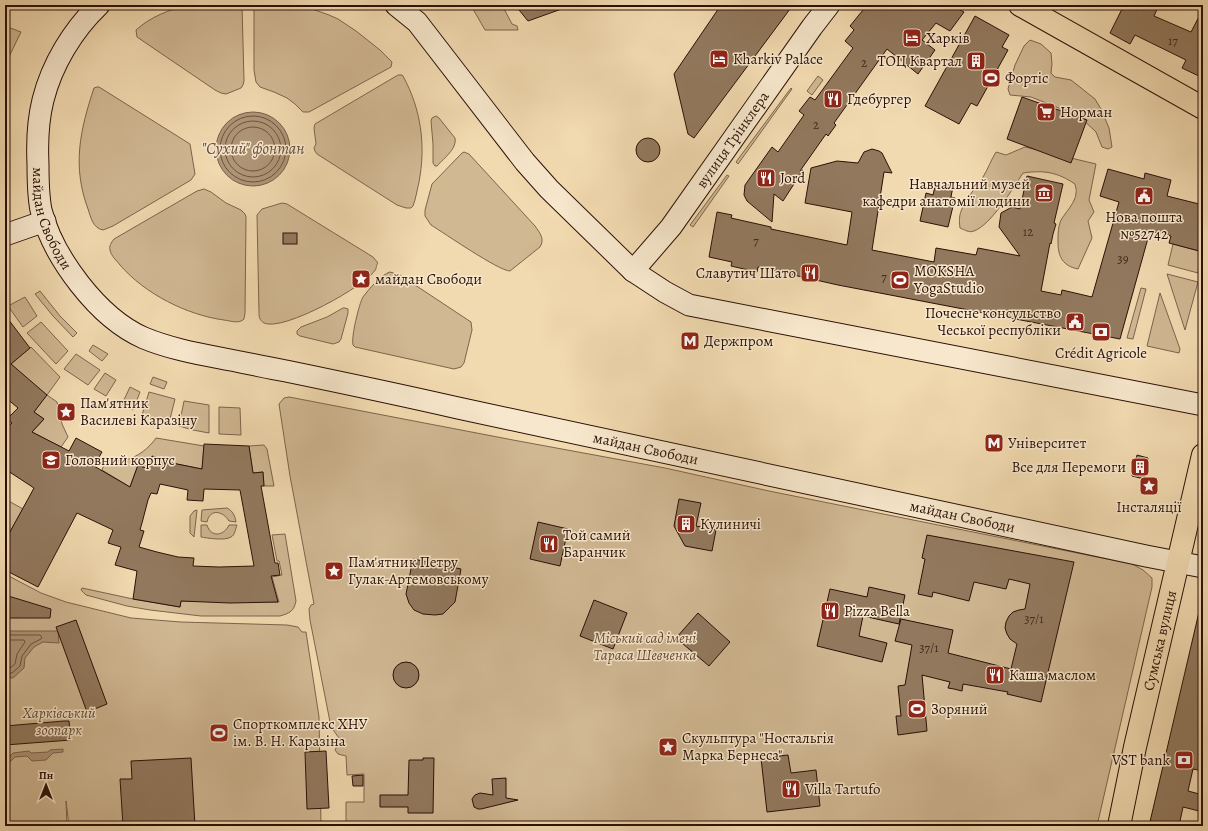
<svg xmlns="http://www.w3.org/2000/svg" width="1208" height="831" viewBox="0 0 1208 831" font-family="Alegreya,serif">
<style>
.green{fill:#d0b893;stroke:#7d644c}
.water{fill:#ae9576;stroke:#796049}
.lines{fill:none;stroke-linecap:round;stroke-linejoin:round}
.shore{stroke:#6c523e;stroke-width:1}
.building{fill:#92795e;stroke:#2a1006;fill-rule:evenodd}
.secondary-casing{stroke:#2a1006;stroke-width:23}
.primary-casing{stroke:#2a1006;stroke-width:24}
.secondary{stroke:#f7e7cc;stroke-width:21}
.primary{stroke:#f2dab0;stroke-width:22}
.labels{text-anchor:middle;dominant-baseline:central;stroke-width:3;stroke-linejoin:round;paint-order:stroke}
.number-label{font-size:13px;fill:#442a1c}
.poi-label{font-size:15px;fill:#2a1006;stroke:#f7e7cc;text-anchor:start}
.street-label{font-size:15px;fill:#2a1006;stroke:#f7e7cc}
.park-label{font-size:15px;font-style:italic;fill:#644b37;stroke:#f7e7cc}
.water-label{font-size:16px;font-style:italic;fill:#654c38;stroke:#f7e7cc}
</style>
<rect width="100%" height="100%" fill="#f2dab0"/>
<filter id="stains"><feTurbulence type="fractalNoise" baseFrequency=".005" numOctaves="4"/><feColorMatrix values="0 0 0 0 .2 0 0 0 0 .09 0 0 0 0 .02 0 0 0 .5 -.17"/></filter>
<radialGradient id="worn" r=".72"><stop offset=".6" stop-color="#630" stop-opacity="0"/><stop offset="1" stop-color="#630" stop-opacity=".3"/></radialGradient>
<g class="green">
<path d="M187 5H242L244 81 243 85 241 88 226 94 221 93 215 90 137 37 136 30C150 17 169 10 187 5Z"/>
<polygon points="254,5 301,5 329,15 338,19 356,31 380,50 392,62 391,67 309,112 303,112 295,104 287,98 274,92 260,87 256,82 254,70"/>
<polygon points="481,5 502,5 512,24 517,26 518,30 485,30 473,9"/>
<polygon points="5,26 21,32 5,65"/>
<polygon points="1030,40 1041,44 1051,53 1052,64 1051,73 1055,77 1071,80 1095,99 1101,109 1109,128 1112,147 1108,149 1102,147 1096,132 1079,116 1031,97 1010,95 1008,89 1015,65 1024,46"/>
<path d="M402 75 403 76C421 109 426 145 419 182 417 190 416 198 413 206L411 208H406L397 205 317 154 315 151 314 148 316 144 314 128 315 124 398 75Z"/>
<polygon points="818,76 823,80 812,95 807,91"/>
<path d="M97 87H99L190 144 195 174 191 180 113 226 103 230C93 228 91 218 88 209 72 166 80 130 94 88Z"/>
<polygon points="791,88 792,89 738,164 736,162"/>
<path d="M436 116 439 118 455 138C457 149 444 158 437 166H435L433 163V144L431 121 432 118Z"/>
<path d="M1025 147 1096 164 1089 200 1094 212 1088 221 1092 238 1078 269C1063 266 1058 257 1058 242 1058 234 1058 227 1061 220 1065 213 1076 202 1076 193 1077 190 1075 186 1075 184 1057 172 1044 170 1023 173 1013 188 991 225 974 231 969 233 965 230 960 228 959 221 959 215 962 209 965 200 977 186 983 177 988 169 991 160 996 152L1006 155Z"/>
<path d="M464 152 469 154 535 226C540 233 545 239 540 247L510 271C499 271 444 233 431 225L425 216V210L432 184 462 153Z"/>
<polygon points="727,175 729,176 693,227 690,225"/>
<path d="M204 189 211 192 226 203 241 210 245 214 246 217 245 313 244 319C239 324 231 321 224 320 187 315 145 294 120 265 117 261 111 256 110 250 109 246 111 243 114 239L197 191Z"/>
<path d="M282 203 287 204 373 257 378 263C377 263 376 268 376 269 366 286 283 332 264 323 259 320 259 316 259 312L257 215 262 209Z"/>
<polygon points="1173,244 1203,252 1198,273 1168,265"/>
<path d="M390 272 400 275 471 322 472 330 464 363 461 367 454 369 355 347 353 345C351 337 359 304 363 297 368 290 382 274 390 272Z"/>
<polygon points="1167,274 1198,282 1185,330"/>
<polygon points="1141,288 1146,289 1133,339 1127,338"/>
<polygon points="40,291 60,316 77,333 73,337 53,316 35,294"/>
<polygon points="1160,293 1180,349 1179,353 1147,346"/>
<polygon points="25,297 37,316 23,327 8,306"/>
<polygon points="343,308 345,308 348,309 348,313 341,339 339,342 333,344 300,336 297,334 297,331 301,327 327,317"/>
<polygon points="41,322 68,351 56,364 27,333"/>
<polygon points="93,345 108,354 102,361 89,351"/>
<polygon points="31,347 60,377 47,395 57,402 62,424 68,437 61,447 32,432 44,419 34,412 46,395 11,364"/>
<polygon points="76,354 100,370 88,385 64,369"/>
<polygon points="105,373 116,380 106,396 94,389"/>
<polygon points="153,377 167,382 164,389 150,384"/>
<polygon points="130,387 140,392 133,410 122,404"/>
<polygon points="149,392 175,399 169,423 142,415"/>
<polygon points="289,397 513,440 665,468 769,491 1132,564 1143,570 1152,578 1152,587 1097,826 346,826 346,802 364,802 364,774 347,775 346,756 338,754 335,750 337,746 339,744 339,738 331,727 310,620 309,609 311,605 314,604 290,476 279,404 284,398"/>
<polygon points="184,401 209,405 209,433 193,430 179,426"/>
<polygon points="219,407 240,408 241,435 219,434"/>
<path d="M156 438 204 446 202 469 177 464 152 457 148 469 138 465 130 487 102 470 106 459C112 460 120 461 125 460 138 457 149 448 156 438Z"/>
<polygon points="264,445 267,449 274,486 264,486 263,472 253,473 249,446"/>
<polygon points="5,499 23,509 5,541"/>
<path d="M227 508C233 511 235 516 236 522L229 521C223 511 210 508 207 522L201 521 202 510Z"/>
<polygon points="197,510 194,537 190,533 190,516 194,511"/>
<path d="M201 525H207C211 538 224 536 229 525H237C235 530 235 535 231 537 225 541 207 538 201 537Z"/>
<path d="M285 534 296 601C294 611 290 613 280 616H201L150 610 127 606 86 595 81 590 82 588 133 599 180 607 181 601H184L279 602 272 577 282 575 279 561H277L272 535Z"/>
<polygon points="5,574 41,593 66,602 131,618 181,622 287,625 298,627 302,632 306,632 319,717 321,826 69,826 66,801 67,826 5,826"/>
</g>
<g class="water">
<circle cx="253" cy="149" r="37"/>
<polygon points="5,631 58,631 59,643 43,642 34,647 25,658 24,668 13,678 5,677"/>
<polygon points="63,749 63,752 53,753 46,760 32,761 27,756 15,757 5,767 5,761 13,753 29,751 31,753 48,752 50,750"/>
</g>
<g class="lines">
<g class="shore">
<circle cx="253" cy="149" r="33"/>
<circle cx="253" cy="149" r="28"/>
<circle cx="253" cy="149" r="22"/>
<polyline points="5,635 40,635 42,637 41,639 31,644 22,656 20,666 12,673 5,673"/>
<polyline points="5,640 24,640 25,642 17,654 15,664 10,668 5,668"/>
</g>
</g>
<g class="building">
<polygon points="515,5 570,5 570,6 528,21"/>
<polygon points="721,5 793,5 694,138 688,134 674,74"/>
<polygon points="867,5 951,5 964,12 950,31 936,23 922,40 935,50 918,74 887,49 834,123 836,125 828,136 826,134 800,171 803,170 783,201 774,194 772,222 747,201 744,195 745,185 772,147 778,152 804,115 799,111 810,97 815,100 853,48 845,41 854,30 850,26"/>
<polygon points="1124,5 1137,10 1139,5 1159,5 1154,16 1191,32 1203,9 1203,78 1182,68 1186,60 1135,35 1130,44 1110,33"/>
<polygon points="975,16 1009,35 1002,47 1008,50 977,106 971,103 959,124 925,106"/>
<polygon points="1022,97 1087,120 1071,163 1007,139"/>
<circle cx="648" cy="150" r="12"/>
<polygon points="872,149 879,151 882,153 892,173 884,172 872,250 934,262 936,248 976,255 978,248 1020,256 999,227 1001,213 1012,207 1020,209 1027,176 1063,184 1054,223 1056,224 1053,234 1051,244 1050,243 1041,291 1061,295 1062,290 1092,297 1119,202 1100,196 1108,169 1144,179 1145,173 1171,180 1167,196 1203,205 1203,252 1169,243 1171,236 1150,231 1120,339 838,285 758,267 757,272 731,266 732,262 709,257 717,212 732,215 731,218 771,227 771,229 847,245 852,212 805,203 811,168 837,161 858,163 864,152"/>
<polygon points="936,182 953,186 951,197 955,198 948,227 920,221 926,193 933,195"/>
<rect x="283" y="233" width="14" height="11"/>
<path d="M5 315 30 348 11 364 47 395 34 412 44 419 32 432 69 451 76 438 102 452 94 466 130 487 138 465 148 469 152 456 177 464 202 469 204 444 249 446 253 473 263 472 264 486H261L275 563H278L280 575 271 576 278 602 230 603 181 601 180 607 133 599 137 571 115 565 121 547 108 543 113 530 77 513 38 587 5 570V541L34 488 5 469V429L12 423 7 419 18 408 5 397ZM160 484 188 490 187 500 203 501 204 489 240 490 254 566 219 567 193 566 194 558 178 557 157 552 139 547 144 531 140 530 142 523 148 500 151 493 157 494Z"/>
<polygon points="1137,455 1148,458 1144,479 1132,476"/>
<polygon points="679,499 701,503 696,526 716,530 712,551 685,546 674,526"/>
<polygon points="538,522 568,529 560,566 530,559"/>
<polygon points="927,535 1074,562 1041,702 1007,694 1008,692 963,684 962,691 954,689 948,688 950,682 922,675 927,731 898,735 896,716 901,716 898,686 905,685 912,645 895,641 901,619 953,630 948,653 1011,669 1017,644 1010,639 1007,634 1005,628 1006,622 1009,616 1013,612 1019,610 1025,609 1030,584 1009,579 1006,589 974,582 969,601 933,592 932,597 918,594 925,559 922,558"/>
<polygon points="413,559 461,569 455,602 443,614 435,615 423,614 414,610 409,603 406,594"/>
<polygon points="869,587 905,595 899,624 863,616 859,636 887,643 882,662 817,646 830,589 867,597"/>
<polygon points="5,595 51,609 50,618 5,618"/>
<polygon points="594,600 627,613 613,649 580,636"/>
<polygon points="1199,612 1203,612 1203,771 1193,769 1188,791 1203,795 1203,812 1183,807 1179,826 1149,826"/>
<polygon points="698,613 730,642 709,666 676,638"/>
<polygon points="76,620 107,704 87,712 56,627"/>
<circle cx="406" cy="675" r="13"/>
<polygon points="64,721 69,721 71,740 5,745 5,726"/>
<polygon points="326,751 329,808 307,809 305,752"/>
<polygon points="788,755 791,773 816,770 820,806 767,812 761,758"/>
<polygon points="191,758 195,826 123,826 120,779 132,779 131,761"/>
<polygon points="423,758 434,758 433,813 408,813 408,807 380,807 380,795 408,795 409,760 423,760"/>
<polygon points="363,775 363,786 353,786 352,776"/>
<polygon points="506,778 506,798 518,800 481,809 478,809 474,807 472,799 475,795 480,793 493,795 492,779"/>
</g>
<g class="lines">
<defs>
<g id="secondary">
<path id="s1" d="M99 5C73 30 52 64 43 100 38 120 37 143 38 164 38 179 38 195 41 210 53 257 98 318 144 338 168 348 194 353 220 358 242 362 264 367 286 371 344 383 401 395 458 408L1146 556 1203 567"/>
<polyline points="396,5 417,22 525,162 549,189 633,271 665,292 689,305 1203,405"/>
<polyline points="5,235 45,221"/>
<path id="s2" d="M633 271 671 227 812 27 829 5"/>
</g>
<g id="primary">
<polyline points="1020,5 1203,108"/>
<path id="s3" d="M1119 826 1135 747 1203 455"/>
</g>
</defs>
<use href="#secondary" class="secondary-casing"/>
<use href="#primary" class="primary-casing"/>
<use href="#secondary" class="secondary"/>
<use href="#primary" class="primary"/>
</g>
<defs>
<symbol id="hotel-square" viewBox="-11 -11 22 22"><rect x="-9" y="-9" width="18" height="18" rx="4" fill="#8f2418" stroke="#f7e7cc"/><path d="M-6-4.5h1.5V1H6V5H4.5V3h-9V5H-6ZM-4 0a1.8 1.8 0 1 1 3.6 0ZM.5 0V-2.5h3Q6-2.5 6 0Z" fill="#fff"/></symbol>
<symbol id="building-square" viewBox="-11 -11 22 22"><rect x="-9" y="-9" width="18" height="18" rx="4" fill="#8f2418" stroke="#f7e7cc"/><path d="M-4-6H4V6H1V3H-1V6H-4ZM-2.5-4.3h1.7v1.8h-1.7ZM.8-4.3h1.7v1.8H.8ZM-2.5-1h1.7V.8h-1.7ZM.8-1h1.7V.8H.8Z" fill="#fff"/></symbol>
<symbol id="stadium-square" viewBox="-11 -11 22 22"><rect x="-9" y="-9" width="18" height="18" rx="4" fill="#8f2418" stroke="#f7e7cc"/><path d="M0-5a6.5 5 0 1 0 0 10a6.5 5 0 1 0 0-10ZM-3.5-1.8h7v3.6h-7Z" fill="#fff"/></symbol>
<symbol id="restaurant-square" viewBox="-11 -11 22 22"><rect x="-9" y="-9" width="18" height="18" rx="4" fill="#8f2418" stroke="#f7e7cc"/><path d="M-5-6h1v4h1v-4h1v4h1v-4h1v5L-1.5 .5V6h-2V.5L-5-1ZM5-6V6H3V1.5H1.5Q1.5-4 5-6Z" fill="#fff"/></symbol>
<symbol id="supermarket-square" viewBox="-11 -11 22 22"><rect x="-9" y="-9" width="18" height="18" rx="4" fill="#8f2418" stroke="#f7e7cc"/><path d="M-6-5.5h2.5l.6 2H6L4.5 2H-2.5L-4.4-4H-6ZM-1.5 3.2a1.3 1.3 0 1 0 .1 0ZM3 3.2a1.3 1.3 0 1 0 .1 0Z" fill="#fff"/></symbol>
<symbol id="museum-square" viewBox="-11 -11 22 22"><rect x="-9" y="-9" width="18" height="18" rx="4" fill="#8f2418" stroke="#f7e7cc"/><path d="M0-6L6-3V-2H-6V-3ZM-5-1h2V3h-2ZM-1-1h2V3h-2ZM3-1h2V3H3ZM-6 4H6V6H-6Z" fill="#fff"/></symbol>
<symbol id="civic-square" viewBox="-11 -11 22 22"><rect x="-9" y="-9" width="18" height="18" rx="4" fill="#8f2418" stroke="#f7e7cc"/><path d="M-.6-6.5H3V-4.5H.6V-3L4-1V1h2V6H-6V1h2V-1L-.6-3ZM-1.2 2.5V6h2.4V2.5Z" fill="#fff"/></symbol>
<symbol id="sight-square" viewBox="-11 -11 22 22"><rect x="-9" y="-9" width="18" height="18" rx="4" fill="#8f2418" stroke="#f7e7cc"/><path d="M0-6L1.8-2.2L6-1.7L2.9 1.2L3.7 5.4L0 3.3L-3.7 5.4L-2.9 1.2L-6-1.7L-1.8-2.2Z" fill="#fff"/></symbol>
<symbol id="bank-square" viewBox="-11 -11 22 22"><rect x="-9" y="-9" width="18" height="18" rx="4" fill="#8f2418" stroke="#f7e7cc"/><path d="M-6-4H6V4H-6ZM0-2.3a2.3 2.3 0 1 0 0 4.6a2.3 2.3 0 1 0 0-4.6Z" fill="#fff"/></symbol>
<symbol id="metro-square" viewBox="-11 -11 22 22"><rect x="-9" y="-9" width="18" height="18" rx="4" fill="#8f2418" stroke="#f7e7cc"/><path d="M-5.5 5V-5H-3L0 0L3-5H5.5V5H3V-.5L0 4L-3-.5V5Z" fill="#fff"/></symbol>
<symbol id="university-square" viewBox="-11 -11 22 22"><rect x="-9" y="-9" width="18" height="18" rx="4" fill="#8f2418" stroke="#f7e7cc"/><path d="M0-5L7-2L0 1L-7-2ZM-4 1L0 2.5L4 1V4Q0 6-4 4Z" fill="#fff"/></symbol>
</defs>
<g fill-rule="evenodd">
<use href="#hotel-square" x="901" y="27" width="22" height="22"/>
<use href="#hotel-square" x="708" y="48" width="22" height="22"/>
<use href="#building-square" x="965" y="50" width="22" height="22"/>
<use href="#stadium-square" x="980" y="67" width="22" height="22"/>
<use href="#restaurant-square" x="822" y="88" width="22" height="22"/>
<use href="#supermarket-square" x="1035" y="101" width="22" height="22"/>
<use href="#restaurant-square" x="755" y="167" width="22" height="22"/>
<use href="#museum-square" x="1033" y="182" width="22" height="22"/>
<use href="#civic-square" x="1133" y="185" width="22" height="22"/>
<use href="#restaurant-square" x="799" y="262" width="22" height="22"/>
<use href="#sight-square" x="350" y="268" width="22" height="22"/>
<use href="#stadium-square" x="889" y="269" width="22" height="22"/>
<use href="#civic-square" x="1064" y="311" width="22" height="22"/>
<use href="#bank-square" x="1090" y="321" width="22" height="22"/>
<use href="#metro-square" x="679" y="330" width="22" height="22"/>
<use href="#sight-square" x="55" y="401" width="22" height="22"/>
<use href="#metro-square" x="983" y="432" width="22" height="22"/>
<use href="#university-square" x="40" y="449" width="22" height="22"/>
<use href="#building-square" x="1129" y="456" width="22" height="22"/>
<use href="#sight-square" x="1138" y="475" width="22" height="22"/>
<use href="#building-square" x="675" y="513" width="22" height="22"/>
<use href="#restaurant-square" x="538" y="533" width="22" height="22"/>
<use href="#sight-square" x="323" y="560" width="22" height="22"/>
<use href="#restaurant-square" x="819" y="600" width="22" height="22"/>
<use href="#restaurant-square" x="984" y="664" width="22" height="22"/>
<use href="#stadium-square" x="906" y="698" width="22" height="22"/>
<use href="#stadium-square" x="208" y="722" width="22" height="22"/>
<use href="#sight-square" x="657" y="736" width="22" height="22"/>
<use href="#bank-square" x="1173" y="749" width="22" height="22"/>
<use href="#restaurant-square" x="780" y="778" width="22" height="22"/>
</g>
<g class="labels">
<g class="number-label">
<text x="1173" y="40">17</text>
<text x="864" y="62">2</text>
<text x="816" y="124">2</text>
<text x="1028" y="231">12</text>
<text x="756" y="240">7</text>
<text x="1123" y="258">39</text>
<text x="884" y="276">7</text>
<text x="1034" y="618">37/1</text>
<text x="929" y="647">37/1</text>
</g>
<g class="poi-label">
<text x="926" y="38">Харків</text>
<text x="733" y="59">Kharkiv Palace</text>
<text x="962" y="61" text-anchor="end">ТОЦ Квартал</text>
<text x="1005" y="78">Фортiс</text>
<text x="847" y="99">Гдебургер</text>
<text x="1060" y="112">Норман</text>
<text x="780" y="178">Jord</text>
<text x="1030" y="184" text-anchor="end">Навчальний музей<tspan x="1030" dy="17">кафедри анатомії людини</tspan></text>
<text x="1144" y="217" text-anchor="middle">Нова пошта<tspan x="1144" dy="17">№52742</tspan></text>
<text x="914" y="271">MOKSHA<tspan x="914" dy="17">YogaStudio</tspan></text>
<text x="796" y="273" text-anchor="end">Славутич Шато</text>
<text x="375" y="279">майдан Свободи</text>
<text x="1061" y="313" text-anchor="end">Почесне консульство<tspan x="1061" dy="17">Чеської республіки</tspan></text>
<text x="704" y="341">Держпром</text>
<text x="1101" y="353" text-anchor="middle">Crédit Agricole</text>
<text x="80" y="403">Пам'ятник<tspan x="80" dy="17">Василеві Каразіну</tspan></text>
<text x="1008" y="443">Університет</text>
<text x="65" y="460">Головний корпус</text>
<text x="1126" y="467" text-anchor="end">Все для Перемоги</text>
<text x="1149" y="507" text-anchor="middle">Інсталяції</text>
<text x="700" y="524">Кулиничі</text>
<text x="563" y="535">Той самий<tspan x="563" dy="17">Баранчик</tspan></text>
<text x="348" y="562">Пам'ятник Петру<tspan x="348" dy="17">Гулак-Артемовському</tspan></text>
<text x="844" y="611">Pizza Bella</text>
<text x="1009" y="675">Каша маслом</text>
<text x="931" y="709">Зоряний</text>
<text x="233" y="724">Спорткомплекс ХНУ<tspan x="233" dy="17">ім. В. Н. Каразіна</tspan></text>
<text x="682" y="738">Скульптура "Ностальгія<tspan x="682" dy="17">Марка Бернеса"</tspan></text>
<text x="1170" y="760" text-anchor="end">VST bank</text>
<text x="805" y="789">Villa Tartufo</text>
</g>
<g class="street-label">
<text stroke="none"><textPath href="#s2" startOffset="165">вулиця Трінклера</textPath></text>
<text stroke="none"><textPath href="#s1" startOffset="233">майдан Свободи</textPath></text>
<text stroke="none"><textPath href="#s1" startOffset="905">майдан Свободи</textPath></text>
<text stroke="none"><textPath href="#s1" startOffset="1229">майдан Свободи</textPath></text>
<text stroke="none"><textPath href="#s3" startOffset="190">Сумська вулиця</textPath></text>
</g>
<g class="park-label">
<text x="645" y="638">Міський сад імені<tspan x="645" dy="17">Тараса Шевченка</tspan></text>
<text x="59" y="713">Харківський<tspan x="59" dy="17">зоопарк</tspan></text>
</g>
<g class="water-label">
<text x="253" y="149">"Сухий" фонтан</text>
</g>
</g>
<rect width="1208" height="831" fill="none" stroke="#f2dab0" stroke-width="20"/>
<rect x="6" y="6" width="1196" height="819" fill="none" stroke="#2a1006" stroke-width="2"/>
<rect x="10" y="10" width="1188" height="811" fill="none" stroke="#2a1006"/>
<g transform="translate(46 785)" stroke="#f7e7cc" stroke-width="3" paint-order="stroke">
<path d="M0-3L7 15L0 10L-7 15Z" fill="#2a1006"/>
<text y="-6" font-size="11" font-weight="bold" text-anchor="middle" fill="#2a1006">Пн</text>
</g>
<rect width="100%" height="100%" filter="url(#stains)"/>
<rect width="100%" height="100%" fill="url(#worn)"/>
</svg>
